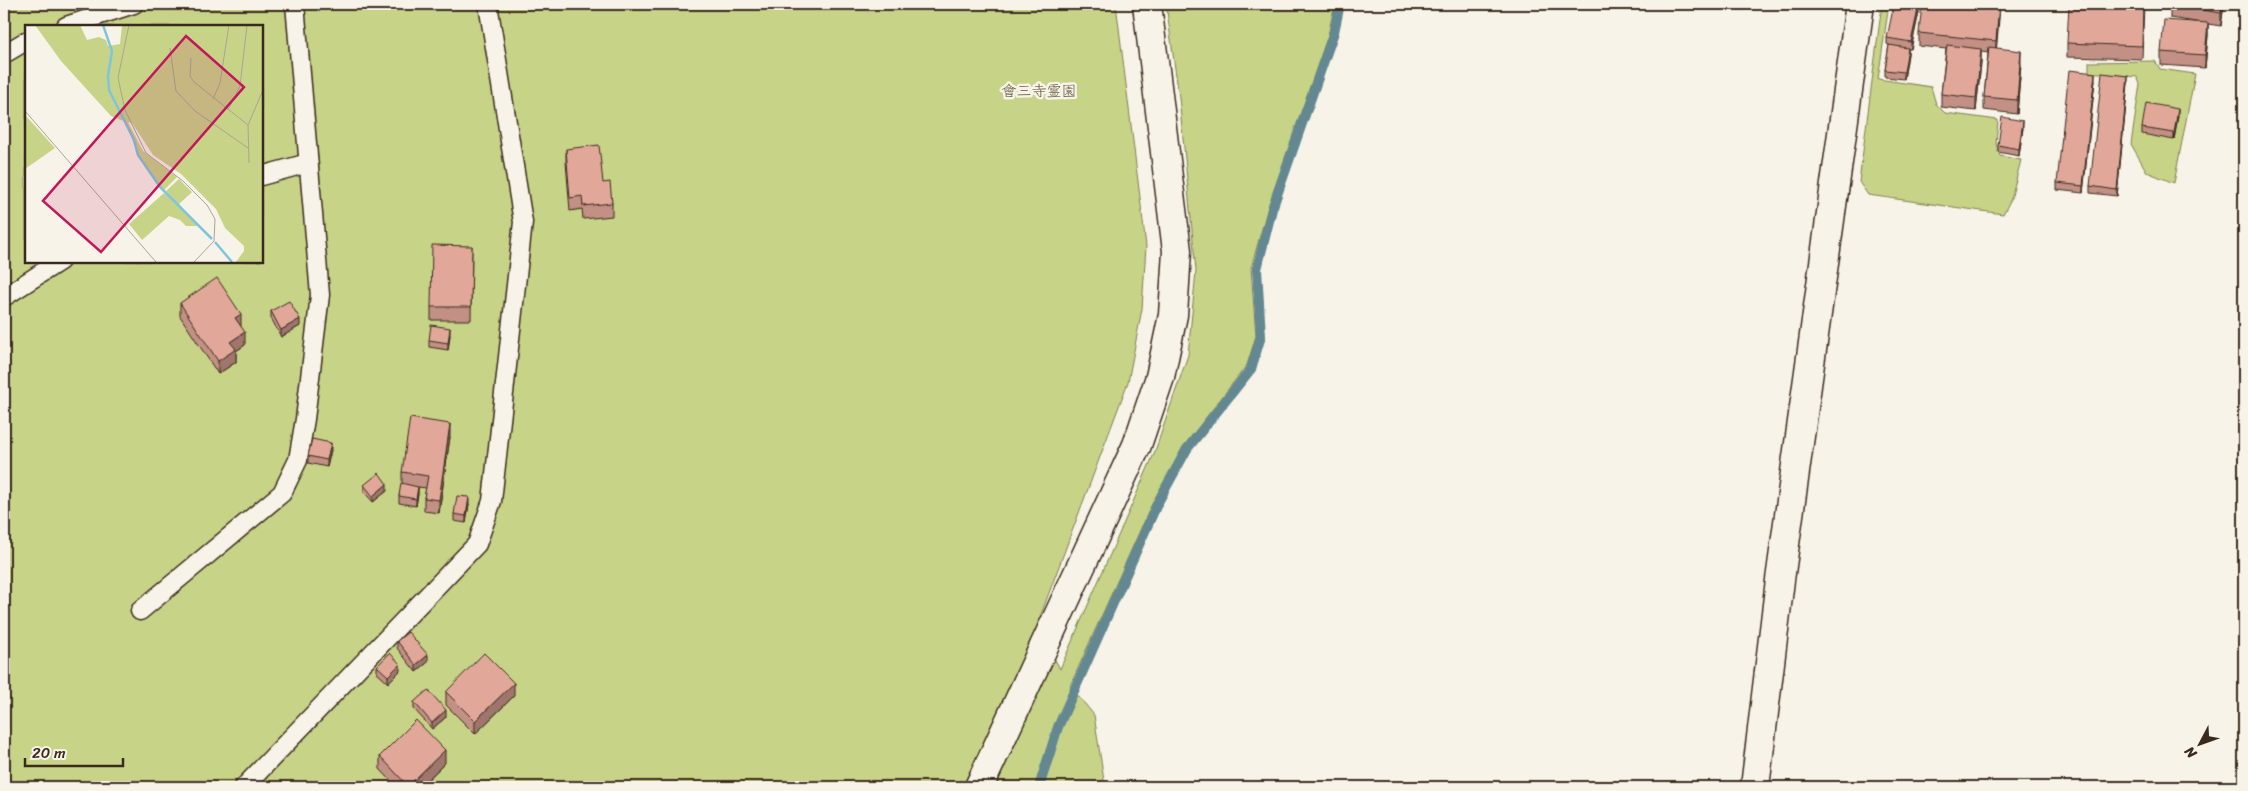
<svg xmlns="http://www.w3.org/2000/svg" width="2248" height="791" viewBox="0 0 2248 791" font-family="Sriracha,'Klee One',sans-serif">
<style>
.green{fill:#c7d386;stroke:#817e52;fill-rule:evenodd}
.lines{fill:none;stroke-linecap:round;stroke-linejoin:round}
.stream{stroke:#638891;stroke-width:10}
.service-casing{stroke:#3b2a1e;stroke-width:21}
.tertiary-casing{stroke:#3b2a1e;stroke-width:31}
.service{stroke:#f7f3e8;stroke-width:18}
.tertiary{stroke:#f7f3e8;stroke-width:28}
.wall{fill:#c29084;stroke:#3b2a1e}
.shaded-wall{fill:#9e766c;stroke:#3b2a1e}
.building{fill:#e1a89a;stroke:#3b2a1e}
.labels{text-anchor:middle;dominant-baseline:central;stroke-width:5;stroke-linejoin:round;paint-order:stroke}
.park-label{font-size:15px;fill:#5e5438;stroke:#f7f3e8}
.inset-river{fill:none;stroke:#7ec6de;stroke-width:2.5}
.inset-road{fill:none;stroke:#aca397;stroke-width:1}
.view{fill:#c2185b;fill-opacity:0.15;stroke:#c2185b;stroke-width:2.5}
.inset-edge{fill:none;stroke:#3b2a1e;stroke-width:2.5}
</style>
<rect width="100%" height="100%" fill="#f7f3e8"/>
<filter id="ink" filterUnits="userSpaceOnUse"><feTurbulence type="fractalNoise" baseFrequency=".02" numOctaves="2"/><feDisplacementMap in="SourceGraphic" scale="10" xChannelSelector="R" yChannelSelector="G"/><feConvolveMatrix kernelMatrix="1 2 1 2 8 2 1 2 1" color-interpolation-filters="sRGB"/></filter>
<g filter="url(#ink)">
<g class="green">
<path d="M4 4H1116L1146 246 1142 309 1128 382 1037 625 1060 669 1154 454 1188 355 1196 271 1179 97 1166 4H1335L1328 35 1268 207 1251 268 1256 336 1247 365 1183 447 1151 506 1070 686 1094 715 1105 787H4ZM26 26H261V261H26Z"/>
<polygon points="1882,4 1889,4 1878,79 1931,87 1936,104 1945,113 1998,120 1996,144 2000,156 2021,160 2011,199 2003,214 1868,195 1859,182"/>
<polygon points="2155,61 2160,69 2195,74 2174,183 2147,172 2131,144 2140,84 2137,77 2089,72 2089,62"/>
</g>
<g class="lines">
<polyline class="stream" points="1039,787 1058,727 1158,502 1187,449 1251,369 1261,336 1257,269 1272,209 1334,32 1340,4"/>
<defs>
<g id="service">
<polyline points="66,26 134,4"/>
<polyline points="4,54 26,41"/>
<polyline points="261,176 308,163"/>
<polyline points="4,297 60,261"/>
<polyline points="140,611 282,493 298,460 305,419 320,295 295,4"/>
<polyline points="244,787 477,544 492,501 523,222 488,4"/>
</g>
<g id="tertiary">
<polyline points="979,787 1137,445 1160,377 1173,315 1177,251 1147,4"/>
<polyline points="1755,787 1780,580 1860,4"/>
</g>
</defs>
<use href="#service" class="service-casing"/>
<use href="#tertiary" class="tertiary-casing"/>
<use href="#service" class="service"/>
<use href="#tertiary" class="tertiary"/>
</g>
<g class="wall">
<polygon points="2000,4 1996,48 2021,64 2017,114 1984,110 1984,97 1988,53 1981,52 1981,63 1976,111 1941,107 1941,94 1946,49 1919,46 1919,33"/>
<polygon points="2144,4 2142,59 2067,57 2067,43"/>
<polygon points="2170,4 2224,4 2221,26 2208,24 2208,36 2205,68 2161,65 2161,52 2196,22 2170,18"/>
<polygon points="1919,12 1911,49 1908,49 1908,54 1904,79 1885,77 1885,70 1889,45 1887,44 1887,38"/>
<polygon points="2095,80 2083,193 2057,190 2057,183"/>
<polygon points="2128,83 2117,196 2090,193 2090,186"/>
<polygon points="2178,116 2174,140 2142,134 2142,128"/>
<polygon points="2023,128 2019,156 1998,152 1998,145"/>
<polygon points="566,149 603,183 612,203 612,216 583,219 582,209 570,211 566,162"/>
<polygon points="472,246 471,320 431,320 431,307"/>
<polygon points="180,303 241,327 245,345 236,351 236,362 218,374 180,316"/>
<polygon points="271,311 300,326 281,337 271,318"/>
<polygon points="450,335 448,350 429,347 429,340"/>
<polygon points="450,437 439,513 424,511 424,498 426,488 418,487 418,494 416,506 399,503 399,496 402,484 402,472"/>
<polygon points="331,450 327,467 308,463 308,456"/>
<polygon points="364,485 387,491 373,502 364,492"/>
<polygon points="469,504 466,523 454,521 454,514"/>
<polygon points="397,641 428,662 416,672 397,648"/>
<polygon points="377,666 400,671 388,683 377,673"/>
<polygon points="446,692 514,696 475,734 446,705"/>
<polygon points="414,702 446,717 432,729 414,709"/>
<polygon points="380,756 445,763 420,787 397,787 380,769"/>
</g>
<g class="shaded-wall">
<polygon points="1999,4 2000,4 2000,7 1996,54 1996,41"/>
<polygon points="2222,4 2224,4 2221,26 2221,13"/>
<polygon points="1919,5 1919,12 1911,49 1911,42"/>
<polygon points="2208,23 2208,36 2205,68 2205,55"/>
<polygon points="1908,48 1908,54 1904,79 1904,72"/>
<polygon points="1981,49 1981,63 1976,111 1976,98"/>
<polygon points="2021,51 2021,64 2017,114 2017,100"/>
<polygon points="2095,73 2095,80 2083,193 2083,186"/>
<polygon points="2128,76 2128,83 2117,196 2117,190"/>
<polygon points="2178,109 2178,116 2174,140 2174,133"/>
<polygon points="2023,121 2023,128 2019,156 2019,149"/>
<polygon points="241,314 241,328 235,318"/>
<polygon points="300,319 300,326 281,337 281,330"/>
<polygon points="450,328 450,335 448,350 448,343"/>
<polygon points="245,332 245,345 236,351 236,362 218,374 218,361 230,342"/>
<polygon points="450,424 450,437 439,513 439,500"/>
<polygon points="331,443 331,450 327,467 327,460"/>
<polygon points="387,484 387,491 373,502 373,496"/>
<polygon points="418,487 418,494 416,506 416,499"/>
<polygon points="469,497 469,504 466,523 466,516"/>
<polygon points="428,655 428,662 416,672 416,665"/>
<polygon points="400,664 400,671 388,683 388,676"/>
<polygon points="514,683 514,696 475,734 475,721"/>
<polygon points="446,710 446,717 432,729 432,723"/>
<polygon points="445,750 445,763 420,787 408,787 408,786"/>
</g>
<g class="building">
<polygon points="1894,4 1913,4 1919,5 1911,42 1887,38"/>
<polygon points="1922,4 1999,4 1996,41 1919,33"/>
<polygon points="2069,4 2143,4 2142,46 2067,43"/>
<polygon points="2170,4 2222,4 2221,13 2170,5"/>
<polygon points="2164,20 2208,23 2205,55 2161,52"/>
<polygon points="1889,45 1908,48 1904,72 1885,70"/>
<polygon points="1947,45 1981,49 1976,98 1941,94"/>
<polygon points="1989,47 2021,51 2017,100 1984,97"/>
<polygon points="2069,70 2095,73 2083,186 2057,183"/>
<polygon points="2102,73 2128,76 2117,190 2090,186"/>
<polygon points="2146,103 2178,109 2174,133 2142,128"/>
<polygon points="2002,117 2023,121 2019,149 1998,145"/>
<polygon points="599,145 603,183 610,182 612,203 583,206 582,196 570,198 566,149"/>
<polygon points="432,245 472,246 471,307 431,307"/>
<polygon points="217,278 241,314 235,318 245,332 230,342 236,349 218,361 180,303"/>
<polygon points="289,301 300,319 281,330 271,311"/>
<polygon points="431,325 450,328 448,343 429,340"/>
<polygon points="410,418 450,424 439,500 424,498 428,476 402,472"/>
<polygon points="312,439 331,443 327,460 308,456"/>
<polygon points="379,473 387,484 373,496 364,485"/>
<polygon points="401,483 418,487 416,499 399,496"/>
<polygon points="457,496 469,497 466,516 454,514"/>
<polygon points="408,632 428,655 416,665 397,641"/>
<polygon points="390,653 400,664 388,676 377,666"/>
<polygon points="484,653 514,683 475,721 446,692"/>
<polygon points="428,690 446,710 432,723 414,702"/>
<polygon points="416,720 445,750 408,786 380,756"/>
</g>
</g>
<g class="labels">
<g class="park-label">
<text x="1039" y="91">會三寺霊園</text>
</g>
</g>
<g transform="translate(25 25)">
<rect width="238" height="238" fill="#f7f3e8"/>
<path d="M10 0H55L62 15 74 12 81 15 83 21 95 19 97 0H237V237H211L219 226V221L200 203 191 184 156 149 128 130 107 98 103 97 118 126 152 152 139 165 136 162 113 130 101 97 86 91 36 36ZM0 90 30 123 0 144ZM154 154 167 167 154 179 173 201H161L155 195 144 191 117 215 104 199 139 168 153 180 141 166Z" fill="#c7d386"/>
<path class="inset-river" d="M78 0 87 26 83 51 84 65 109 115 113 130 135 162 187 214M190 217 207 237"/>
<path class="inset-road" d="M104 0 93 53 100 85 121 128 158 156 182 180 190 194 189 216 169 237M145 23 151 66 170 86 223 123M166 33 165 51 169 57 223 100M188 74 195 58 204 0M203 85 215 61 222 0M0 86 131 237M224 138 223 100 238 65"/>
<path class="view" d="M161 11 219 62 76 227 18 176Z"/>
<rect width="238" height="238" class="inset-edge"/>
</g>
<rect width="2248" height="791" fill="none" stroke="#f7f3e8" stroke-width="20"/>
<rect x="10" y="10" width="2228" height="771" fill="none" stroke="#3b2a1e" stroke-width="2" filter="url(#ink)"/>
<g transform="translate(2200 744) rotate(229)" stroke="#f7f3e8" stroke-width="4" paint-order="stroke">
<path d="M0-4L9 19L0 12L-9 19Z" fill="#3b2a1e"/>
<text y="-8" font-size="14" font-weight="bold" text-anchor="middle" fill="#3b2a1e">N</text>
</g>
<path d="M25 758v8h98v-8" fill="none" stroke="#3b2a1e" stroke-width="2.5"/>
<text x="32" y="758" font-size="15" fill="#3b2a1e" stroke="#f7f3e8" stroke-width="4" paint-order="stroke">20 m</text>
</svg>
